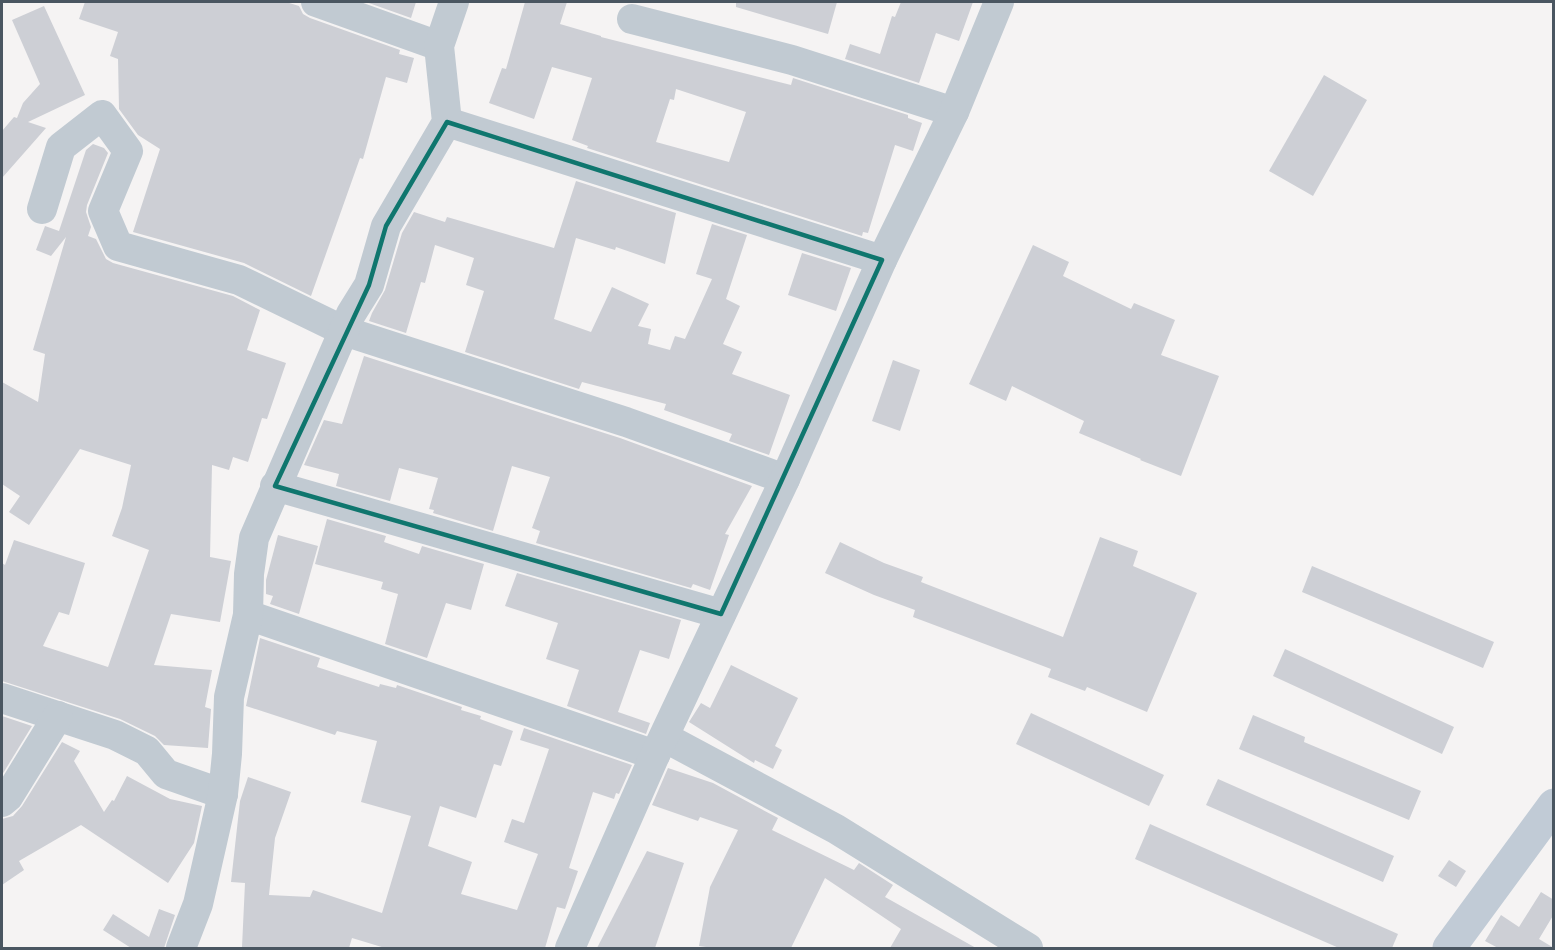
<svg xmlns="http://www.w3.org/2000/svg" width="1555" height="950" viewBox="0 0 1555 950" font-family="Poppins,sans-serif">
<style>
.building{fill:#cdcfd5;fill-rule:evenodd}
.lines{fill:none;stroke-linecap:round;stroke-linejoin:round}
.street{stroke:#c1cad2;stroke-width:30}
.secondary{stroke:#c1cbd6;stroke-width:33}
.marked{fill:none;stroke:#0f766e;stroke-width:4.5;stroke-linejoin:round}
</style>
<rect width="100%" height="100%" fill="#f5f3f3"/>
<g class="building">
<polygon points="85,2 286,2 299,6 303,14 310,18 400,50 399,54 414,58 407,83 386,77 363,159 360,158 311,296 244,263 133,232 160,149 138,135 119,109 118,59 110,56 118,32 79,19"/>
<polygon points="366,2 416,2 411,18"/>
<path d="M525 2H567L560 24 601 36V37L791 85 793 78 908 115V118L922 123 913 151 895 145 868 233 863 232 862 236 587 148 588 146 572 140 592 78 552 67 534 119 489 103 502 68 506 69ZM676 89 746 112 729 162 656 142 670 99 674 100Z"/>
<polygon points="736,2 837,2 828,34 736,7"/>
<polygon points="901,2 973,2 959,41 936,33 919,83 845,59 850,44 880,54 892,16 895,17"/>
<polygon points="44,6 85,95 28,122 46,128 2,178 2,131 14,117 17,118 23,103 40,84 12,20"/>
<polygon points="1324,75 1367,100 1313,196 1269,171"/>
<polygon points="93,144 104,148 108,153 87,205 86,212 91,227 88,236 96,239 106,259 113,263 233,296 260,310 247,350 286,363 267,419 262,418 248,462 233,457 229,470 212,465 210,557 231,561 220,622 171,614 154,665 212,670 205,707 211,709 208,748 164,745 155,736 120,719 2,681 2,563 5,565 14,540 85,563 69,615 59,612 43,646 108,667 149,550 112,536 122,508 131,465 80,449 29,525 9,512 20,496 2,484 2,382 38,402 45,354 33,350 66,237 51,256 36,250 45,226 59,231 86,150"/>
<polygon points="576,181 676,213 665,264 616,247 615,250 576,238 554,319 591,332 612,287 649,304 638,326 651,329 648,344 670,350 675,336 685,339 712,279 696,274 712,224 747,235 726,299 740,306 723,344 742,352 732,374 790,395 769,455 729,441 732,434 664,410 666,404 582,382 579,389 465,352 484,291 466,285 474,258 435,245 425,283 421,282 406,333 369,321 372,313 385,290 402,233 414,212 445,222 447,217 554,248"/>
<polygon points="1033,245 1069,262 1063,276 1131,309 1134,303 1175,320 1161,355 1219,376 1181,476 1140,460 1141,459 1079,433 1084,421 1012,386 1006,401 969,384"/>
<polygon points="802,253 851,268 836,311 788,295"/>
<polygon points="364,356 620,438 752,486 725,534 729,535 710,590 693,584 691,588 536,543 540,531 532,528 550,477 512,466 493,531 433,513 434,510 429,509 438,478 399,468 390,501 336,486 339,474 304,465 324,420 342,424"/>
<polygon points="893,360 920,370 900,431 872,421"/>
<polygon points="327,519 386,536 384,542 419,554 422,546 484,564 471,610 446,603 427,658 385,644 398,594 381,589 383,582 315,564"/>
<polygon points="278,535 318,546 299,614 270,604 273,596 266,594 266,580"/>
<polygon points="1100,537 1138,551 1133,566 1197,593 1147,712 1087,687 1085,691 1048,677 1051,669 913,617 915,610 874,595 825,573 840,542 884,563 923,577 921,582 1063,637"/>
<polygon points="1312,566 1494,642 1483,668 1302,592"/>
<polygon points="517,573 681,620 669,659 640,650 618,712 650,723 646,734 567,706 579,670 546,659 558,623 505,606"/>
<polygon points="260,638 320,658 317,667 379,687 380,684 396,688 397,685 462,707 461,710 481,716 480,719 513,731 501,766 494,764 476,818 440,806 428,846 472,862 461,894 517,910 538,854 504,842 512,819 524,823 549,749 520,740 524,728 632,765 619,794 616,793 614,799 593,792 569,868 578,871 565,909 557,907 545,948 385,948 352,938 349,948 242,947 245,883 231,882 240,801 248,777 291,792 275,838 269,895 310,897 313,890 382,913 411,816 361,802 377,741 337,731 335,735 246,706"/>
<polygon points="1285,649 1454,727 1442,754 1273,676"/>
<polygon points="731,665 798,698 775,746 782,750 773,769 755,760 754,763 689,722 701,703 710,708"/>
<polygon points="1031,713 1164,775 1149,806 1016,744"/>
<polygon points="1253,715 1305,737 1304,742 1421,791 1409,820 1239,749"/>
<polygon points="2,716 32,726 2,775"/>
<polygon points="62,742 80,751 74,761 104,812 112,800 114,801 127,776 170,799 202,806 194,843 168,883 81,825 19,861 24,870 2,885 2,819 13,816 22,806"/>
<polygon points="668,768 713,783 778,818 772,830 854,870 859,863 893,885 885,897 976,948 890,948 901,929 825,878 791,948 713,948 699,946 710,887 738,830 700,817 698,821 652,805"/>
<polygon points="1218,779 1394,856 1383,882 1206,805"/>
<polygon points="1150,824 1398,934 1392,948 1339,948 1135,859"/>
<polygon points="647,851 684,863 655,948 597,948"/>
<polygon points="1449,860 1466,871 1456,887 1438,876"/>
<polygon points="1541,892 1554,900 1554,914 1539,939 1554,948 1498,948 1485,941 1501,915 1519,927"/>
<polygon points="159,909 175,915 164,948 131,948 103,930 113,914 149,937"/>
</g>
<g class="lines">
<g class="street">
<polyline points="316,2 439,46"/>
<polyline points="632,19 792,60 954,112"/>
<polyline points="447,122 882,260"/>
<polyline points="42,209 61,147 102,115 128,151 103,211 118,246 239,280 344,331 626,422 785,479"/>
<polyline points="275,486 721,614"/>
<polyline points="248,615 655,755"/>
<polyline points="2,698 115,735 147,751 166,774 223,794"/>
<polyline points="664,737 836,829 1028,948"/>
<polyline points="2,802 8,797 58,716"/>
<polyline points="181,948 198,904 223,794 227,754 229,697 248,615 249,574 254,538 351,314 369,285 386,226 447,122 439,46 454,2"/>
<polyline points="570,948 655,755 785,479 882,260 954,112 999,2"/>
</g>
<polyline class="secondary" points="1449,948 1554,805"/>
</g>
<path class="marked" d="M447 122 882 260 721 614 275 486 369 285 386 226Z"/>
<rect width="1555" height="950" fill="none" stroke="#4a5661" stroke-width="6"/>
</svg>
